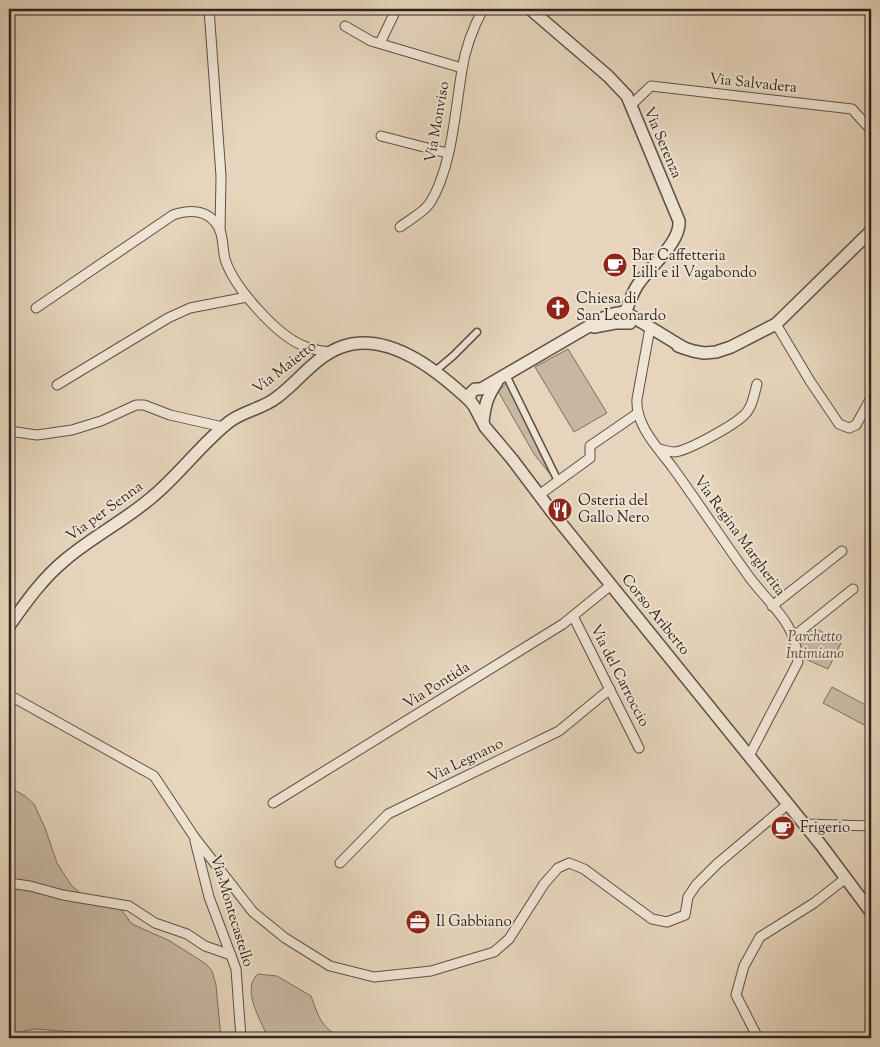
<svg xmlns="http://www.w3.org/2000/svg" width="880" height="1047" viewBox="0 0 880 1047" font-family="'Sorts Mill Goudy',serif">
<style>
.green{fill:#c7b7a1;stroke:#7b6e60}
.lines{fill:none;stroke-linecap:round;stroke-linejoin:round}
.pedestrian-casing{stroke:#5d5046;stroke-width:9}
.minor-casing{stroke:#5d5046;stroke-width:11}
.tertiary-casing{stroke:#5d5046;stroke-width:14}
.pedestrian{stroke:#efe4d3;stroke-width:6}
.minor{stroke:#efe4d3;stroke-width:9}
.tertiary{stroke:#efe4d3;stroke-width:11}
.labels{text-anchor:middle;dominant-baseline:central;stroke-width:4;stroke-linejoin:round;paint-order:stroke}
.street-label{font-size:15px;fill:#2f241e;stroke:#efe4d3}
.poi-label{font-size:15px;fill:#2f241e;stroke:#efe4d3;text-anchor:start}
.park-label{font-size:15px;font-style:italic;fill:#55493f;stroke:#efe4d3}
</style>
<rect width="100%" height="100%" fill="#e6d5bc"/>
<filter id="stains"><feTurbulence type="fractalNoise" baseFrequency=".004" numOctaves="4"/><feColorMatrix values="0 0 0 0 .2 0 0 0 0 .09 0 0 0 0 .02 0 0 0 .5 -.17"/></filter>
<radialGradient id="worn" r=".72"><stop offset=".6" stop-color="#630" stop-opacity="0"/><stop offset="1" stop-color="#630" stop-opacity=".3"/></radialGradient>
<g class="green">
<polygon points="568,349 607,413 574,432 535,367"/>
<polygon points="507,383 550,474 534,454 498,391"/>
<polygon points="809,624 841,643 828,669 803,658 800,663 793,637"/>
<polygon points="832,687 871,708 871,721 868,727 823,703"/>
<path d="M9 787 25 796 34 804 45 828 57 863 71 885 80 893 119 907 132 924 170 941 206 964 212 971 216 985 221 1038H155L126 1032 98 1034 36 1029C27 1030 21 1031 15 1038H9Z"/>
<path d="M258 974 277 976 311 996C319 1017 320 1026 341 1038H268C262 1022 240 989 258 974Z"/>
</g>
<g class="lines">
<defs>
<g id="pedestrian">
<polyline points="434,372 453,356 477,332"/>
<polyline points="506,375 558,481"/>
</g>
<g id="minor">
<polyline points="209,9 221,176 220,231"/>
<polyline points="345,26 371,41 462,68"/>
<polyline points="380,43 394,14"/>
<polyline points="631,105 651,86 852,109 871,130"/>
<polyline points="381,136 447,153"/>
<path d="M400 227C409 220 424 212 430 203 452 168 455 111 462 70 465 49 473 28 483 9"/>
<path d="M36 308 173 215C188 210 204 209 215 222 224 232 222 247 225 259 233 286 277 336 304 346 312 350 321 351 330 352"/>
<polyline points="776,324 810,381 839,424 849,428 856,425 871,398"/>
<path d="M650 328 637 399C635 425 658 448 673 468 699 504 724 542 750 578 762 594 778 609 788 626 795 638 797 649 798 662L749 756"/>
<polyline points="57,385 168,318 190,308 247,297"/>
<polyline points="9,431 37,435 72,430 101,421 136,405 144,405 170,415 223,427"/>
<path d="M659 449C664 450 670 452 674 452 686 452 734 425 743 416 752 409 754 395 757 384"/>
<polyline points="539,495 590,458 590,446 638,413"/>
<polyline points="772,606 842,551"/>
<polyline points="573,616 639,748"/>
<polyline points="793,637 853,589"/>
<polyline points="9,695 154,776 195,838 253,912 285,938 330,966 374,977 431,971 494,952 509,939 544,884 558,868 569,863 584,869 652,919 667,922 685,915 688,897 696,885 717,864 788,804"/>
<polyline points="273,803 563,624 611,585"/>
<polyline points="804,824 871,826"/>
<polyline points="195,841 209,897 236,969 241,1038"/>
<polyline points="340,863 388,814 559,731 610,689"/>
<polyline points="9,883 30,886 63,895 129,906 155,923 187,934 205,946 231,955"/>
<polyline points="758,1038 736,995 744,966 760,937 814,903 846,878"/>
</g>
<g id="tertiary">
<path d="M530 9 608 76 627 96 679 221C681 243 648 268 637 286 631 295 627 311 622 318"/>
<polyline points="594,327 615,323 630,323"/>
<polyline points="678,346 693,351 704,353 716,352 731,347 776,324 871,231"/>
<polyline points="684,348 625,312 613,314 603,318 481,389 475,389 470,394 470,401 474,406 485,427 512,459 552,512 821,845 871,912"/>
<path d="M483 422C485 404 487 397 497 382"/>
<path d="M9 626C26 602 42 579 65 560 92 537 124 521 151 498 179 475 201 444 229 422 243 411 262 409 276 398 301 380 319 350 352 344 395 336 440 373 470 401"/>
</g>
</defs>
<use href="#pedestrian" class="pedestrian-casing"/>
<use href="#minor" class="minor-casing"/>
<use href="#tertiary" class="tertiary-casing"/>
<use href="#pedestrian" class="pedestrian"/>
<use href="#minor" class="minor"/>
<use href="#tertiary" class="tertiary"/>
</g>
<defs>
<symbol id="cafe-disc" viewBox="-11 -11 22 22"><circle r="9.5" fill="#8f2418" stroke="#efe4d3"/><path d="M-5.5-4.5H6V0H3Q3 3.5 0 3.5H-2.5Q-5.5 3.5-5.5 0ZM3-3.2v2h1.7v-2ZM-6 4.5H4V6H-6Z" fill="#fff"/></symbol>
<symbol id="church-disc" viewBox="-11 -11 22 22"><circle r="9.5" fill="#8f2418" stroke="#efe4d3"/><path d="M-1.2-6h2.4v3.5h3.3v2.4h-3.3V6h-2.4V-.1h-3.3v-2.4h3.3Z" fill="#fff"/></symbol>
<symbol id="restaurant-disc" viewBox="-11 -11 22 22"><circle r="9.5" fill="#8f2418" stroke="#efe4d3"/><path d="M-5-6h1v4h1v-4h1v4h1v-4h1v5L-1.5 .5V6h-2V.5L-5-1ZM5-6V6H3V1.5H1.5Q1.5-4 5-6Z" fill="#fff"/></symbol>
<symbol id="office-disc" viewBox="-11 -11 22 22"><circle r="9.5" fill="#8f2418" stroke="#efe4d3"/><path d="M-6-3h4V-5.5h4V-3h4V5H-6ZM-1-4.5V-3h2v-1.5ZM-6 0V1H6V0Z" fill="#fff"/></symbol>
</defs>
<g fill-rule="evenodd">
<use href="#cafe-disc" x="601" y="251" width="28" height="28"/>
<use href="#church-disc" x="544" y="294" width="28" height="28"/>
<use href="#restaurant-disc" x="546" y="496" width="28" height="28"/>
<use href="#cafe-disc" x="769" y="814" width="28" height="28"/>
<use href="#office-disc" x="404" y="908" width="28" height="28"/>
</g>
<g class="labels">
<g class="street-label">
<text transform="translate(753 84) rotate(6)">Via Salvadera</text>
<text transform="translate(438 122) rotate(-80)">Via Monviso</text>
<text transform="translate(662 143) rotate(67)">Via Serenza</text>
<text transform="translate(285 368) rotate(-38)">Via Maietto</text>
<text transform="translate(105 512) rotate(-36)">Via per Senna</text>
<text transform="translate(739 536) rotate(54)">Via Regina Margherita</text>
<text transform="translate(655 615) rotate(51)">Corso Ariberto</text>
<text transform="translate(619 676) rotate(63)">Via del Carroccio</text>
<text transform="translate(437 686) rotate(-32)">Via Pontida</text>
<text transform="translate(466 761) rotate(-26)">Via Legnano</text>
<text transform="translate(231 911) rotate(73)">Via Montecastello</text>
</g>
<g class="poi-label">
<text x="632" y="256">Bar Caffetteria<tspan x="632" dy="17">Lilli e il Vagabondo</tspan></text>
<text x="576" y="299">Chiesa di<tspan x="576" dy="17">San Leonardo</tspan></text>
<text x="578" y="501">Osteria del<tspan x="578" dy="17">Gallo Nero</tspan></text>
<text x="800" y="828">Frigerio</text>
<text x="436" y="922">Il Gabbiano</text>
</g>
<g class="park-label">
<text x="815" y="637">Parchetto<tspan x="815" dy="17">Intimiano</tspan></text>
</g>
</g>
<rect width="880" height="1047" fill="none" stroke="#e6d5bc" stroke-width="30"/>
<rect x="10" y="10" width="860" height="1027" fill="none" stroke="#2f241e" stroke-width="2.5"/>
<rect x="15" y="15" width="850" height="1017" fill="none" stroke="#2f241e"/>
<rect width="100%" height="100%" filter="url(#stains)"/>
<rect width="100%" height="100%" fill="url(#worn)"/>
</svg>
